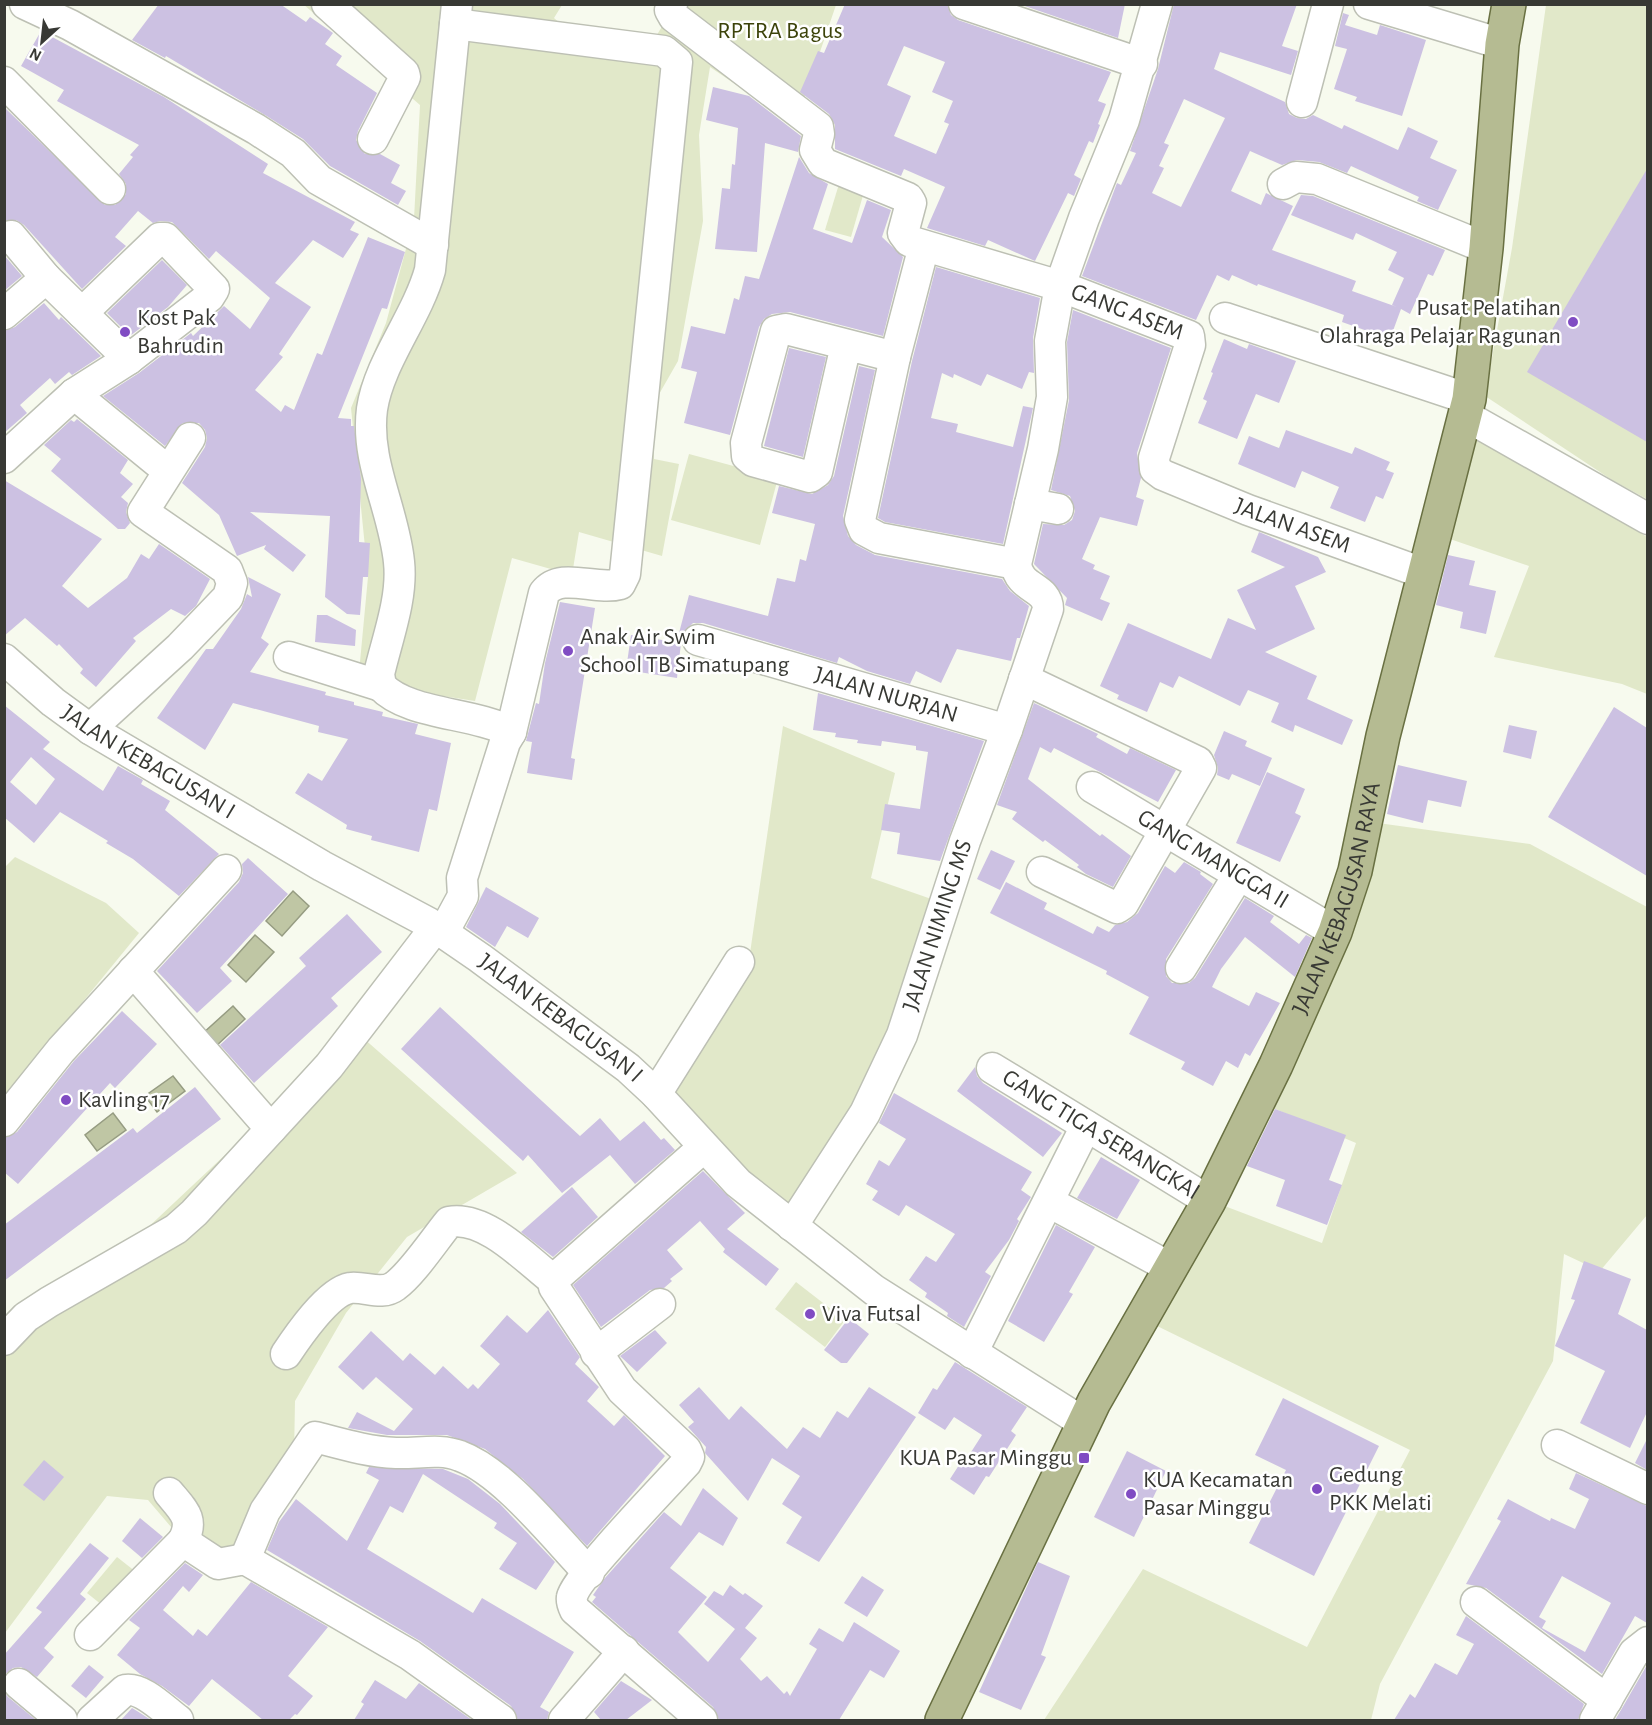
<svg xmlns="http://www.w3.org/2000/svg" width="1652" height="1725" viewBox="0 0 1652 1725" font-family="'Alegreya Sans',sans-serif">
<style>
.green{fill:#e1e8c9}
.water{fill:#bfc6a4;stroke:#969c82;stroke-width:1.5}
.building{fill:#ccc1e2;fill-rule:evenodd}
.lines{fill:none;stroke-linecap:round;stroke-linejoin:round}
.minor-casing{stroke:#bdc0b4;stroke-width:33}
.major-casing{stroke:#697042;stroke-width:36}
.minor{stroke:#fff;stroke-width:30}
.major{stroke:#b5bb92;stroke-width:33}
.poi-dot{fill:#804cc3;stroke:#fff;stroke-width:2}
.labels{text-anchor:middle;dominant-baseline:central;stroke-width:5;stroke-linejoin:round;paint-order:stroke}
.park-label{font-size:24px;fill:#3c430a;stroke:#fff}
.poi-label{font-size:24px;fill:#383934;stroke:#fff;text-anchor:start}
.street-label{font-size:24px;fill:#383934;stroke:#fff}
</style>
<rect width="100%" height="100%" fill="#f7faee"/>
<g class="green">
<polygon points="303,4 562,5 554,18 574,36 652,43 675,5 836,5 795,125 710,67 699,135 703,221 678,361 654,403 654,459 679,464 662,556 579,532 572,575 512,558 475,701 358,683 368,577 351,408 386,323 414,219 420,105"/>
<polygon points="1546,5 1647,5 1647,499 1612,480 1485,396 1512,248"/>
<polygon points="839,184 864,192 851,237 825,230"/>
<polygon points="1474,433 1647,537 1647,694 1622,684 1494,657 1529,566 1447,538"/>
<polygon points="689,454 778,478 760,545 671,520"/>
<polygon points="783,726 895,773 871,878 940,902 902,1019 807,1226 716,1158 651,1076 749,960"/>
<polygon points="1378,823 1530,844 1647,907 1647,1215 1600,1271 1564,1254 1553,1361 1380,1684 1371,1720 1044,1720 1143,1569 1307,1647 1410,1450 1153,1324 1214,1202 1322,1243 1356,1143 1268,1106"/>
<polygon points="15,857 106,903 139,933 5,1097 4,868"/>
<polygon points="346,1023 517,1173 407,1237 346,1313 295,1401 294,1456 229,1557 189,1548 148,1500 107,1496 5,1633 5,1327 124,1250 292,1092"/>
<polygon points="796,1282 845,1320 825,1347 775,1309"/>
<polygon points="117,1557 136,1572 107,1609 87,1593"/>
</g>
<g class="water">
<polygon points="293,891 309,906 282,936 266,921"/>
<polygon points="255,935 274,952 246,982 228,965"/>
<polygon points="233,1006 245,1019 214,1048 201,1035"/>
<polygon points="173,1076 185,1091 157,1112 145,1096"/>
<polygon points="113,1113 126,1130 97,1151 85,1135"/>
</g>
<g class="building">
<polygon points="159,4 280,4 306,22 310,17 333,33 325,44 342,56 336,65 377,93 358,131 356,140 365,154 380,154 400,165 391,183 406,191 398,205 330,166 303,139 265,115 166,56 165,58 132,40"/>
<path d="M845 4H947L951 15 958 20 1111 72 1098 101 1106 104 1098 124 1100 125 1093 143 1089 141 1074 175 1081 179 1074 196 1068 193 1035 261 988 240 985 246 927 228 945 187 904 169 901 176 835 149V125L829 114 800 92 818 51 824 53ZM904 46 945 62 932 92 953 101 944 122 949 124 936 154 894 136 911 96 887 85Z"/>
<polygon points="1019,4 1125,4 1118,38"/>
<path d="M1174 4H1297L1282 46 1298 51 1291 75 1220 52 1214 69 1285 102 1289 114 1297 118 1306 119 1313 115 1342 129 1344 125 1398 150 1408 127 1438 141 1430 158 1457 170 1438 210 1417 201 1419 197 1351 166 1347 173 1319 162 1297 160 1282 165 1250 151 1231 191 1261 205 1266 193 1293 206 1272 250 1356 281 1352 291 1397 307 1392 305 1404 278 1388 270 1397 252 1356 233 1353 240 1291 215 1301 195 1313 196 1445 250 1433 276 1428 274 1410 314 1401 309 1390 339 1342 322 1344 315 1258 284 1257 286 1232 275 1229 281 1217 275 1196 320 1082 276 1117 183 1121 185 1136 153 1130 151 1158 69ZM1184 99 1225 118 1181 207 1152 193 1164 168 1159 166 1169 145 1164 143Z"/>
<polygon points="1343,13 1349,15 1345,25 1377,35 1380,25 1426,40 1402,116 1355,101 1357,97 1334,89 1347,49 1335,46"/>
<polygon points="41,31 164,97 268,164 263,173 355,222 350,230 359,234 343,258 313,240 275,283 311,307 279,354 283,357 255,390 281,412 285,405 294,410 317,353 322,355 368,237 405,252 387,309 382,308 338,418 351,419 351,426 354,426 361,479 359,542 370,543 368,577 363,577 360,615 347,614 325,597 330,516 250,512 306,555 293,572 264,549 266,545 237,556 219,515 182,483 205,447 207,438 205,430 199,423 183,423 165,446 103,396 139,373 191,333 193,336 224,306 250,329 270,298 216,251 209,259 172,222 160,221 153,223 138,211 115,237 126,246 82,289 24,225 16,220 4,221 4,107 105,205 115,205 126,194 126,184 119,174 133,157 130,155 139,145 57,101 64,90 21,66"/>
<polygon points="713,87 749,96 801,136 798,152 765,143 757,252 715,249 722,188 730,189 732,164 735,165 738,128 706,120"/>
<polygon points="799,157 809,173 828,184 813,229 852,243 867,200 891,210 882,237 903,257 883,336 790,312 772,314 764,319 759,327 730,435 684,423 697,372 681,368 691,326 725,334 734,298 739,300 745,276 759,279"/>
<polygon points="1647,169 1647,442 1527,372"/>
<polygon points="4,255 22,276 4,291"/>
<polygon points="162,260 187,285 168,307 130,336 107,313"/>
<polygon points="936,267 1040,298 1033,338 1034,373 1029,372 1022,389 987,374 981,386 954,374 953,378 942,373 931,418 958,424 956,432 1013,447 1023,406 1033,408 1003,544 885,522 878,518 912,361"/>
<polygon points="44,303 59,320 61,317 101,356 72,375 69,372 55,384 50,378 20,405 27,413 4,433 4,331 15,327"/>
<polygon points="1073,310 1171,348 1137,453 1141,478 1136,497 1144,500 1137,526 1100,517 1082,559 1095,565 1093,569 1110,576 1100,599 1110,603 1102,621 1065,605 1067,598 1034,564 1043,524 1064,525 1072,520 1075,511 1070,496 1051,490 1069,400 1067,342"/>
<polygon points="1224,339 1247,349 1249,344 1296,361 1279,403 1256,394 1237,439 1198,423 1207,401 1203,399 1213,373 1211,372"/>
<polygon points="789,348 826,357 803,457 764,446"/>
<polygon points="859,366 875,370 843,516 848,536 856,545 875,555 1002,579 1010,591 1029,606 1020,638 1017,638 1011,661 957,649 941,683 916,671 910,684 867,671 839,657 837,663 703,623 693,623 682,634 679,633 689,595 768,616 777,578 795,582 800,559 806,561 815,524 772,513 779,486 812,494 828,485 834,476"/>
<polygon points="77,419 128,460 120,473 133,484 121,497 128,503 126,512 130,523 125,529 118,529 51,471 61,459 44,445 71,420 74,422"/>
<polygon points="1286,430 1352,454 1355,447 1390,462 1386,470 1394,473 1383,499 1376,496 1365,522 1330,508 1339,487 1302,471 1295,488 1238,464 1249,436 1279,448"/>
<polygon points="4,480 102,539 62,586 88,608 127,578 141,554 149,559 159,544 210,579 196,606 185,616 171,609 133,638 136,641 96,687 80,673 83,669 59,644 57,646 25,618 4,636"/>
<polygon points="1259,532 1318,557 1326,572 1295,586 1315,629 1265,652 1317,676 1307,699 1353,720 1342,745 1295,725 1293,732 1271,722 1279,703 1248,690 1240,706 1179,676 1173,688 1160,682 1147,712 1117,699 1119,695 1100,686 1128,623 1211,659 1228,618 1256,630 1237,590 1285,567 1251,552"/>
<polygon points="1448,555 1475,561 1469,585 1496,591 1486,634 1460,628 1463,612 1436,605"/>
<polygon points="248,577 281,594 261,638 269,644 250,672 326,692 325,695 354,702 354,705 383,712 382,716 418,724 415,734 451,743 437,811 429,809 419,852 371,840 372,836 346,829 347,825 295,793 308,773 322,781 348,739 318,732 319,726 233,703 205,750 157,718 206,649 213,649 241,609 247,594 252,597"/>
<polygon points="560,602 595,608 571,758 575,759 572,780 527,773 532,742 526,741 536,703 539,704 545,663"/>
<polygon points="317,615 327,615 356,630 355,646 315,642"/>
<polygon points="631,635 681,643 677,678 626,670"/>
<polygon points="818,693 984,741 940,861 897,854 900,833 881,830 885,804 920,809 928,752 916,750 916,746 882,741 881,746 857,743 858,740 835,737 836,733 813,730"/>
<polygon points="1034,703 1098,734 1096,737 1127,754 1130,748 1176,770 1158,802 1054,748 1051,753 1040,747 1028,779 1100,836 1102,834 1131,856 1113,887 1086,874 1077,867 1079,865 1045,840 1043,842 1012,819 1017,812 997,805"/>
<path d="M4 705 50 742 43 749 103 791 118 766 143 780 141 784 170 801 165 810 219 854 179 896 133 859 106 843 108 841 60 812 34 843 4 817ZM31 757 55 779 36 805 10 782Z"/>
<polygon points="1614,707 1647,728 1647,876 1548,817"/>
<polygon points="1509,725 1537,731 1531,759 1503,752"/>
<polygon points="1224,731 1247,741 1245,746 1272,758 1260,786 1232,774 1229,780 1217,775 1218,768 1214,755"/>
<polygon points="1398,765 1467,781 1461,807 1428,800 1423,823 1387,814"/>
<polygon points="1267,772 1305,789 1295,813 1301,816 1280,862 1236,843"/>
<polygon points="991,850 1015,861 1000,890 977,879"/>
<polygon points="248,858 288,894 220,968 232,981 197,1013 157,971 239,882 243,873 242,864"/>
<polygon points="1184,862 1201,872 1200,874 1213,884 1166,959 1166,976 1172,983 1189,983 1195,978 1245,898 1274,916 1270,922 1299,944 1306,935 1312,938 1295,977 1245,937 1221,969 1212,987 1249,1006 1256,992 1280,1003 1250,1056 1245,1053 1238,1068 1226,1061 1213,1086 1181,1069 1185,1062 1129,1034 1149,997 1106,974 1107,971 990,913 1006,882 1047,903 1044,909 1093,934 1097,926 1109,932 1115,925 1127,922 1138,913 1165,866 1175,873"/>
<polygon points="486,887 539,918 528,938 507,926 495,947 466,927"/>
<polygon points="347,914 382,952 331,998 338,1006 254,1083 220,1045 306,966 299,958"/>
<polygon points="440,1007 580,1136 600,1118 620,1141 644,1121 661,1140 664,1138 675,1150 635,1184 610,1155 562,1193 528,1155 523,1161 401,1049"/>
<polygon points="122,1011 157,1044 115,1088 110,1083 18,1184 4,1172 4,1138 17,1132 74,1061"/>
<polygon points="975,1067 977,1076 983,1083 1062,1133 1043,1157 957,1091"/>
<polygon points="195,1087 221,1119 4,1281 4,1225 133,1128 137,1133"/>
<polygon points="894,1093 1032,1172 1021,1190 1031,1197 1017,1219 1019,1221 1009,1240 985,1272 991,1276 964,1327 947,1316 948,1313 925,1297 927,1293 909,1280 926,1256 936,1262 955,1234 906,1205 899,1216 872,1200 878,1191 866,1184 879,1160 889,1166 906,1139 879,1123"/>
<polygon points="1275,1109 1346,1135 1329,1180 1342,1185 1327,1225 1276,1206 1285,1180 1247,1166"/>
<polygon points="1101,1157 1140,1180 1117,1219 1077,1198"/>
<polygon points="703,1171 745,1213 727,1229 779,1269 766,1286 723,1252 725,1249 700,1221 667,1250 683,1269 670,1279 672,1281 664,1288 650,1290 601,1327 573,1285"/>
<polygon points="572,1187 598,1217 553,1257 521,1232"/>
<polygon points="1056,1225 1095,1247 1069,1292 1073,1294 1044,1342 1008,1321"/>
<polygon points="1584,1261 1631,1279 1618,1314 1647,1330 1647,1412 1630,1448 1580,1423 1605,1371 1555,1346 1575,1300 1571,1299"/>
<polygon points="548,1310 580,1357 575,1364 599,1387 587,1401 614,1426 624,1415 665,1456 587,1546 523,1479 485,1449 447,1435 387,1435 348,1428 357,1412 394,1431 413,1409 376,1377 363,1390 338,1367 371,1331 403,1361 410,1353 435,1375 443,1366 468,1389 473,1384 478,1389 500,1364 480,1346 507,1315 527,1333"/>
<polygon points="849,1318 869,1334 847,1363 841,1363 824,1350"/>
<polygon points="655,1330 667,1343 637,1372 620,1356"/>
<polygon points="955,1362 1027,1407 1011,1431 1016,1435 989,1477 986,1476 974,1495 950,1479 961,1462 964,1463 982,1435 954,1417 945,1430 918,1413 933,1388 937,1390"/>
<polygon points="699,1387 729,1420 741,1406 787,1449 803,1427 820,1438 837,1411 848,1418 869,1387 916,1417 819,1562 786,1543 802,1517 782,1504 800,1476 772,1458 748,1501 705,1453 706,1447 688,1427 694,1422 679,1405"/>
<polygon points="1283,1398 1379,1446 1314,1576 1249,1543 1286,1470 1255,1455"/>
<polygon points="1647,1439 1647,1470 1635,1463"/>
<polygon points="1127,1451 1166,1471 1134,1537 1094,1517"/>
<polygon points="44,1460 64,1477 44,1501 23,1485"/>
<polygon points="369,1467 443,1469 468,1479 500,1504 555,1562 536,1590 499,1569 517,1543 494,1528 497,1523 423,1474 403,1513 390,1506 367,1549 473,1613 482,1598 574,1652 540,1707 549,1712 547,1720 518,1720 511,1706 420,1641 267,1550 279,1522 296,1499 347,1541 379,1480 366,1473"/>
<path d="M1576 1473 1647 1506V1623L1635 1616 1602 1674 1486 1588 1466 1584 1501 1521 1497 1519 1508 1499 1550 1521 1551 1518 1575 1529 1589 1499 1569 1489ZM1562 1576 1611 1603 1585 1652 1542 1628 1546 1621 1539 1617Z"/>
<polygon points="703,1488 738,1518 723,1546 699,1532 670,1568 707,1597 678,1632 708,1662 735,1629 704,1604 714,1591 723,1596 730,1585 743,1595 745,1593 763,1606 745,1628 757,1638 740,1659 761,1681 767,1676 784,1694 787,1691 790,1696 817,1649 809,1644 819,1628 843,1642 854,1622 900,1651 884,1678 870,1670 839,1720 719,1720 713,1707 592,1602 596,1597 593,1595 605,1578 664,1512 681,1526"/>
<polygon points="140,1518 163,1537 142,1558 122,1541"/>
<polygon points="90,1543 109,1558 80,1594 86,1599 44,1648 54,1657 37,1677 21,1667 13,1668 4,1675 4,1655 42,1612 36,1608"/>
<polygon points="1038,1562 1070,1576 1041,1655 1046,1657 1021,1710 979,1692"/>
<polygon points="185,1563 203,1575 189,1592 183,1586 163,1610 193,1636 198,1629 207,1636 251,1582 328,1627 288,1676 313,1696 297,1715 295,1714 289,1720 263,1720 212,1679 189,1706 162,1686 140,1674 117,1655 140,1628 129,1620"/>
<polygon points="862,1576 884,1590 867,1617 844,1603"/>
<polygon points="1466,1616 1584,1704 1578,1720 1394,1720 1410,1694 1415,1698 1435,1663 1457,1675 1474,1644 1456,1635"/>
<polygon points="89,1665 104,1677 86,1698 71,1686"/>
<polygon points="1647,1665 1647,1720 1615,1720 1621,1710"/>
<polygon points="375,1680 406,1699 419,1683 472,1720 354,1720 364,1704 361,1702"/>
<polygon points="621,1681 652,1700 626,1720 601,1720 594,1712"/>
<polygon points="4,1692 8,1697 36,1720 4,1720"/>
<polygon points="132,1708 137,1711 151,1720 121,1720"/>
</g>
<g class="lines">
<defs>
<g id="minor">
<polyline points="25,4 70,25 256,129 293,153 319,180 433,245"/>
<polyline points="327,4 404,73 405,77 373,139"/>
<path id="s1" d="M672 4 670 10 674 17 818 127 819 134 815 150 823 163 908 198 911 203 903 233 909 241 1060 286 1189 336 1190 345 1154 458 1155 469 1163 475 1248 510 1423 573"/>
<polyline points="964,4 1142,64"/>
<polyline points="1369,4 1502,44"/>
<path d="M455 24 664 51 677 62 625 574 620 584C595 591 561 571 544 593L511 732"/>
<polyline points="4,82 110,189"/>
<polyline points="1302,102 1328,4"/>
<polyline points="1283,184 1296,177 1317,179 1486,248"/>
<polyline points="11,236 46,278 129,359"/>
<polyline points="4,314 46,278"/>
<polyline points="1225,318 1469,399"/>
<polyline points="846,345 817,472 810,477 753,461 747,456 746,443 776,331 786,329 895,357 860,520 864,530 879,538 1016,564"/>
<polyline points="895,357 924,246"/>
<polyline points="74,394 167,470"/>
<polyline points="1466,416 1648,519"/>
<polyline points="4,458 74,394 129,359 209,297 214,289 165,238 160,238 82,313"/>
<polyline points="1030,504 1058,509"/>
<path id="s2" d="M698 640 1007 730"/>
<polyline points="289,657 381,686"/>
<path id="s3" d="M4 659 53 702 90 729 322 866 429 923 480 958 628 1068 656 1094 738 1183 874 1290 1084 1423"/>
<polyline points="1024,679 1198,762 1201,768 1123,904 1117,908 1042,872"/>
<polyline points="90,729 180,647 228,597 232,583 227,570 143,512 190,438"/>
<path id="s4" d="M1092 787 1335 932"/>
<path d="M443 933 463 896 462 878 505 742 511 732C473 712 408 715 381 686L379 674C387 639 403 598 399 562 394 510 365 462 372 409 379 362 417 317 430 270L457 4"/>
<polyline points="1181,968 1238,876"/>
<polyline points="133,971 271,1129"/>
<path id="s5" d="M992 1068 1209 1201"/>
<polyline points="656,1094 739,962"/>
<polyline points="4,1121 61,1050 226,870"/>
<polyline points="1049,1202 1171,1268"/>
<path id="s6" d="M792 1226 865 1113 902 1035 965 841 1007 730 1048 609C1048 586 1019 590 1016 564L1043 449 1052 397 1050 341 1060 286 1084 218 1124 120 1157 4"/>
<polyline points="4,1340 26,1317 49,1302 176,1229 194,1213 329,1066 435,928"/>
<polyline points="596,1353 660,1304"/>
<polyline points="972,1353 1086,1126"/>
<path d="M286 1354C298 1336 328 1292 350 1288 365 1286 382 1296 395 1286 412 1274 435 1239 449 1222 485 1215 526 1259 553 1280"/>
<polyline points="1557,1445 1648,1489"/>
<path d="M169 1493C183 1510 195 1519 183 1541"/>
<path d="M245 1559 265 1511 315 1437C342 1444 368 1452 396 1453 417 1454 440 1448 460 1456 504 1472 556 1539 589 1573"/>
<polyline points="1476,1602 1607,1700"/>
<polyline points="90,1635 183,1541 218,1564 245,1559 410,1655 501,1720"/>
<polyline points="19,1684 62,1720"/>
<path d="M92 1720 125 1690C143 1687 164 1710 178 1720"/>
<polyline points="564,1720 624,1651"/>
<path d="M702 1720 575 1610C573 1606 571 1602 572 1597 575 1579 668 1483 686 1463L689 1457 686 1450 622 1390 554 1287 553 1280 704 1147"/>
<polyline points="1595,1720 1634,1653 1648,1642"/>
</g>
<g id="major">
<path id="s7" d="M942 1720 1094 1402 1209 1201 1276 1065 1335 932 1355 871 1383 736 1469 399 1486 248 1502 44 1509 4"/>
</g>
</defs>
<use href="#minor" class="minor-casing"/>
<use href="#major" class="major-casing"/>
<use href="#minor" class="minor"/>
<use href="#major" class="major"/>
</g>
<g class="poi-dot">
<circle cx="1573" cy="322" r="6"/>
<circle cx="125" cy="332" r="6"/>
<circle cx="568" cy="651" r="6"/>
<circle cx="66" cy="1100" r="6"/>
<circle cx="810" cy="1314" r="6"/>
<rect x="1078" y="1452" width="12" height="12" rx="3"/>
<circle cx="1317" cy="1489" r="6"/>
<circle cx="1131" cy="1494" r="6"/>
</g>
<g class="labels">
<g class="park-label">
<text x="780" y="31">RPTRA Bagus</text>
</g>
<g class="poi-label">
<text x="1561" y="308" text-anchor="end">Pusat Pelatihan<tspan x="1561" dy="28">Olahraga Pelajar Ragunan</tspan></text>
<text x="137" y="318">Kost Pak<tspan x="137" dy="28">Bahrudin</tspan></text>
<text x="580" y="637">Anak Air Swim<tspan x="580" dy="28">School TB Simatupang</tspan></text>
<text x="78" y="1100">Kavling 17</text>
<text x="822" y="1314">Viva Futsal</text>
<text x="1072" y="1458" text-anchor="end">KUA Pasar Minggu</text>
<text x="1329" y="1475">Gedung<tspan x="1329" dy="28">PKK Melati</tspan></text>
<text x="1143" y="1480">KUA Kecamatan<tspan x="1143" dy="28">Pasar Minggu</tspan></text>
</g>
<g class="street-label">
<text stroke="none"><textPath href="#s1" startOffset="603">GANG ASEM</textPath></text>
<text stroke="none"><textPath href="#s1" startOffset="957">JALAN ASEM</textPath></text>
<text stroke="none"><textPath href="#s2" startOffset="196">JALAN NURJAN</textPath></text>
<text stroke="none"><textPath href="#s3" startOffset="178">JALAN KEBAGUSAN I</textPath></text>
<text stroke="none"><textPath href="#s4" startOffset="141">GANG MANGGA II</textPath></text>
<text stroke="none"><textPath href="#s7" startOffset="914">JALAN KEBAGUSAN RAYA</textPath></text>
<text stroke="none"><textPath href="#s6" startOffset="336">JALAN NIMING MS</textPath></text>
<text stroke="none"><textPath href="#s3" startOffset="664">JALAN KEBAGUSAN I</textPath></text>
<text stroke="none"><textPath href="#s5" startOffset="128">GANG TIGA SERANGKAI</textPath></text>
</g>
</g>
<rect width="1652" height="1725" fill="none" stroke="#383934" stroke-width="12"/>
<g transform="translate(42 42) rotate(207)" stroke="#ffffff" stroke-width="4.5" paint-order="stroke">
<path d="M0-4.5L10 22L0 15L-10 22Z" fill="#383934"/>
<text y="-9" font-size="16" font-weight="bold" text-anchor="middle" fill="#383934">N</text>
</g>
</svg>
